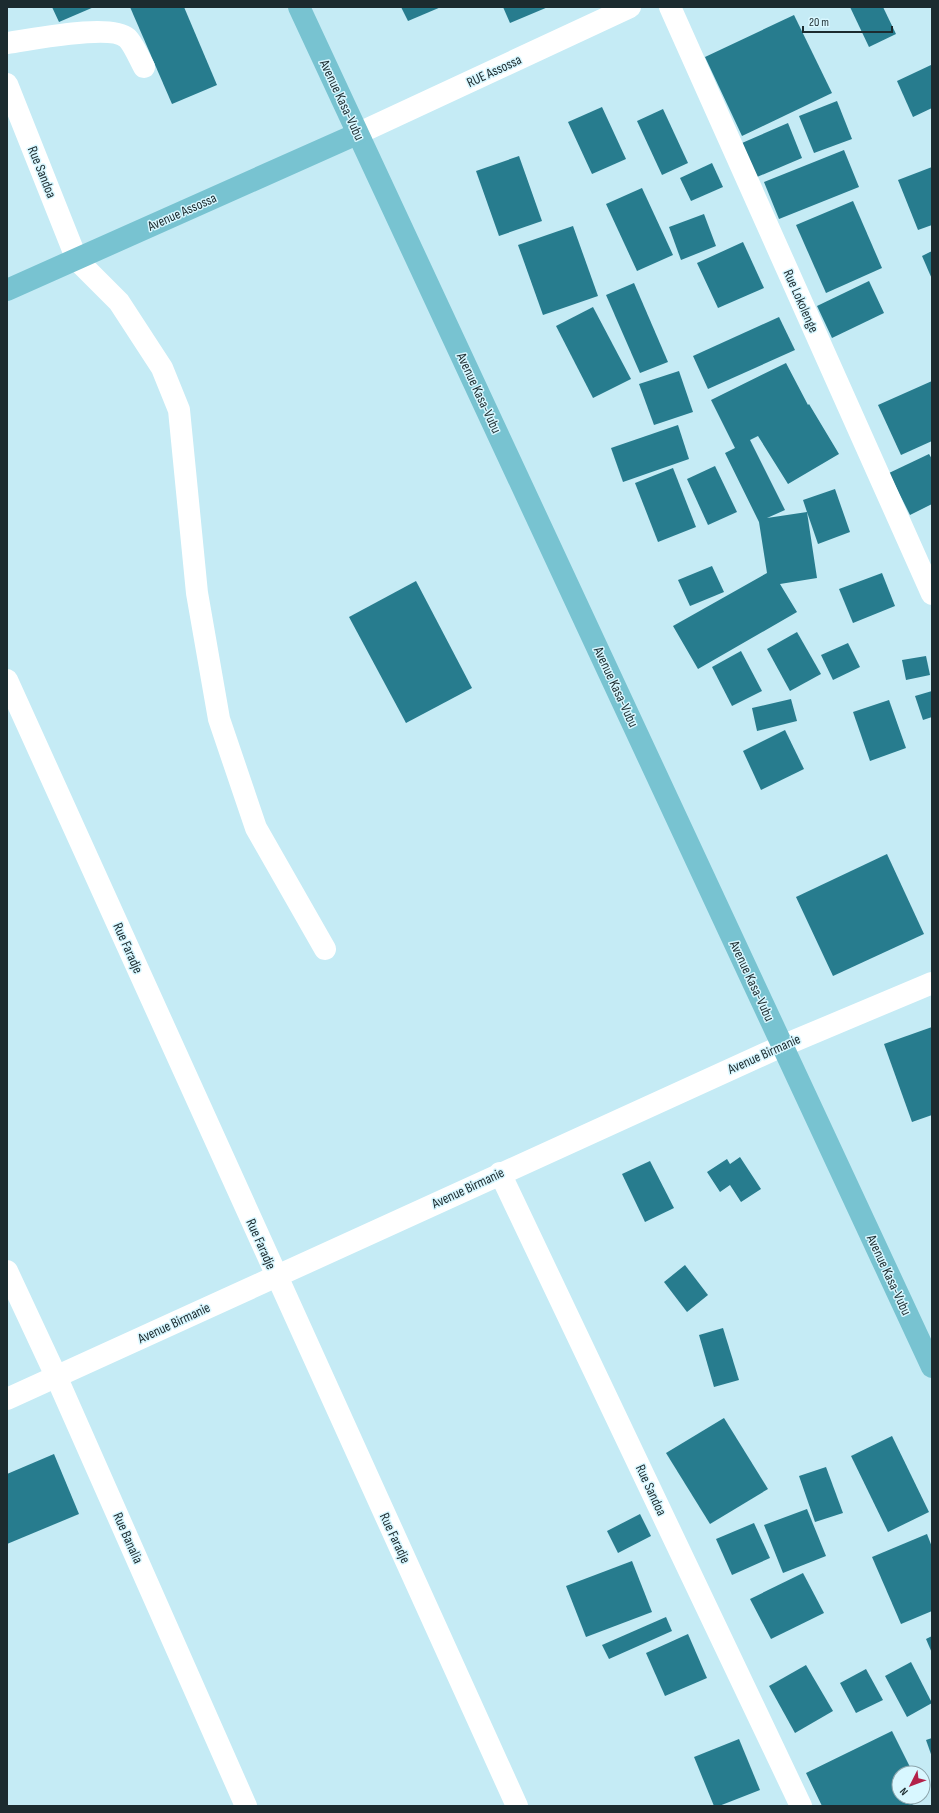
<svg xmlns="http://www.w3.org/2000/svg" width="939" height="1813" viewBox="0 0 939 1813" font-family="'Sofia Sans Condensed',sans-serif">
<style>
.building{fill:#277c8e}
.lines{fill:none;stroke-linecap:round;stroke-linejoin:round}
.minor{stroke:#fff;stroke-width:22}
.major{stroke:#78c3d1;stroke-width:22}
.labels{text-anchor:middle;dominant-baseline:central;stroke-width:3;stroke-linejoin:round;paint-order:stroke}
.street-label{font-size:14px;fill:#1c2b2f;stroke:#d8f7ff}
</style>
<rect width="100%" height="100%" fill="#c5ebf5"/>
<g class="building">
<polygon points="52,7 94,7 59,22"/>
<polygon points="130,7 184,7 217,85 172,104"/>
<polygon points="401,7 441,7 408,21"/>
<polygon points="503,7 548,7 510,23"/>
<polygon points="850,7 883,7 896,34 869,47"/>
<polygon points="794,15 832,93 742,136 705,57"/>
<polygon points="931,65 932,108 913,117 897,81"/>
<polygon points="837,101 852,139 814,153 799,116"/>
<polygon points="602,107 626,159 592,174 568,122"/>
<polygon points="663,109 688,163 662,175 637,121"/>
<polygon points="788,123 802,158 757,177 742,143"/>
<polygon points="844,150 859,187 779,219 764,182"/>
<polygon points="519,156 542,221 499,236 476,171"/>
<polygon points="712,163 723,187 691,201 680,178"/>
<polygon points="932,167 932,225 918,230 898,180"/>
<polygon points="642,188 673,255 637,271 606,204"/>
<polygon points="853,201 882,268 826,293 796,225"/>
<polygon points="704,214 716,246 681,260 669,227"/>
<polygon points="573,226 598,296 543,315 518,245"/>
<polygon points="743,242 764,288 718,308 697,263"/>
<polygon points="932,251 932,279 922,256"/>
<polygon points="869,281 884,313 832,338 817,306"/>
<polygon points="634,283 668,362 640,373 606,295"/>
<polygon points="593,307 631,379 593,398 556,326"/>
<polygon points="779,317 795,350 708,389 693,356"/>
<polygon points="786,363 808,405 809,404 839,454 788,484 758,436 750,440 785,510 767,518 807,512 803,500 835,489 850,532 818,544 807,512 817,578 780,584 797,612 698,669 673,626 767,573 759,522 725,453 735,448 711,400"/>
<polygon points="679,371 693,412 654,425 639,384"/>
<polygon points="932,381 932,441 901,455 878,405"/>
<polygon points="678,425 689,459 623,482 611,448"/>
<polygon points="929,454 932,459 932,504 910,515 889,473"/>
<polygon points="715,466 737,512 708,525 687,479"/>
<polygon points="673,468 696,527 658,542 635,483"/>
<polygon points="712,566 724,592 690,606 678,580"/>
<polygon points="882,573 895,606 853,623 839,589"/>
<polygon points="416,581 472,688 406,723 349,617"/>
<polygon points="797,632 821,674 790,691 767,649"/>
<polygon points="848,643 860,667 833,680 821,655"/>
<polygon points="741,651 762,691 732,706 712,667"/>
<polygon points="926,656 930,675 906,680 902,660"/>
<polygon points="932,691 932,717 923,720 915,696"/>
<polygon points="791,699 797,721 757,731 752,708"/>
<polygon points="889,700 906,748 870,761 853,712"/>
<polygon points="785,730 804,769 761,790 743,751"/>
<polygon points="887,854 924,934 833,976 796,897"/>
<polygon points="932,1027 932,1115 912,1122 884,1044"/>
<polygon points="740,1157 761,1189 741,1202 730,1185 720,1192 707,1172 727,1159 730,1164"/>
<polygon points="650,1161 674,1208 645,1222 622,1174"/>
<polygon points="685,1265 708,1295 687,1312 664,1282"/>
<polygon points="723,1328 739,1380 714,1387 699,1335"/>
<polygon points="724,1418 768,1489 710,1524 666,1453"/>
<polygon points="892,1436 929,1512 888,1532 851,1456"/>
<polygon points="54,1454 79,1514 7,1544 7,1474"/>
<polygon points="826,1467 843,1513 815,1522 799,1476"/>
<polygon points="807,1509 826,1556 783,1573 764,1525"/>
<polygon points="640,1514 651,1536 618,1553 607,1531"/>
<polygon points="754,1523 770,1558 732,1575 716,1539"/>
<polygon points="927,1534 932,1547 932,1611 901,1624 872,1557"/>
<polygon points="632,1561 652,1612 586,1637 566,1586"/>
<polygon points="803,1573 824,1613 771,1639 750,1599"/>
<polygon points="666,1617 672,1631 609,1659 602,1645"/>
<polygon points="688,1634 707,1678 665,1696 646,1653"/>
<polygon points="932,1636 932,1653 926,1639"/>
<polygon points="911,1662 932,1703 907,1717 885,1676"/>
<polygon points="806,1665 833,1711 795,1733 769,1686"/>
<polygon points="866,1669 883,1700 856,1713 840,1683"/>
<polygon points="892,1731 913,1773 899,1773 899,1797 923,1797 923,1793 925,1798 910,1806 822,1806 806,1773"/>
<polygon points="932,1738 932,1757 926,1740"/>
<polygon points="739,1739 760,1790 719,1806 714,1806 694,1757"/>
</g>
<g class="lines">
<g class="minor">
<polyline points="670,7 932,594"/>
<path d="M7 43C31 40 110 23 127 38 133 43 140 60 144 67"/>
<polyline points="7,84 77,260 119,302 162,368 179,410 197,593 219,719 256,828 325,949"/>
<polyline points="357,134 630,7"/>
<polyline points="7,680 517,1806"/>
<polyline points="500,1173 801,1806"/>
<polyline points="7,1271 56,1376 246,1806"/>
<polyline points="7,1399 782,1046 932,983"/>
</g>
<g class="major">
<polyline points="299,7 932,1367"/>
<polyline points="7,290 357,134"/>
</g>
</g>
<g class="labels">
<g class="street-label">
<text transform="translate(494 71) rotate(-25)">RUE Assossa</text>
<text transform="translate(342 100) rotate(65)">Avenue Kasa-Vubu</text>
<text transform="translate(42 172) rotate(68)">Rue Sandoa</text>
<text transform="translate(182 212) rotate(-24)">Avenue Assossa</text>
<text transform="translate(801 301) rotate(66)">Rue Lokolenge</text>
<text transform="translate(479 393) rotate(65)">Avenue Kasa-Vubu</text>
<text transform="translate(616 687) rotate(65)">Avenue Kasa-Vubu</text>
<text transform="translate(128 948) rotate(66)">Rue Faradje</text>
<text transform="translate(752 981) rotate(65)">Avenue Kasa-Vubu</text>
<text transform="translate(764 1054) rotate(-24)">Avenue Birmanie</text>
<text transform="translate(468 1188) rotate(-25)">Avenue Birmanie</text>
<text transform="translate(261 1244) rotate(66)">Rue Faradje</text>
<text transform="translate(889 1275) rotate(65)">Avenue Kasa-Vubu</text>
<text transform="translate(174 1323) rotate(-25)">Avenue Birmanie</text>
<text transform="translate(651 1490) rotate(65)">Rue Sandoa</text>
<text transform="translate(128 1538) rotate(66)">Rue Banalia</text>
<text transform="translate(395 1538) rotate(65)">Rue Faradje</text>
</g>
</g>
<rect width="939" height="1813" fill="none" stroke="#1c2b2f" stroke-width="16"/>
<g transform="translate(911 1785) rotate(228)"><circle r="19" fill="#d8f7ff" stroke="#8da5ac"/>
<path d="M0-3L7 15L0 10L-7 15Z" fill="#b32149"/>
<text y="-6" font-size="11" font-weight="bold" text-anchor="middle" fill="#1c2b2f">N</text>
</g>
<path d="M803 26v6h89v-6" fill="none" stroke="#1c2b2f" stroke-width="2"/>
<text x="809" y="26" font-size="12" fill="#1c2b2f" stroke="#d8f7ff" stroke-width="3" paint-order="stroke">20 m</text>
</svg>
